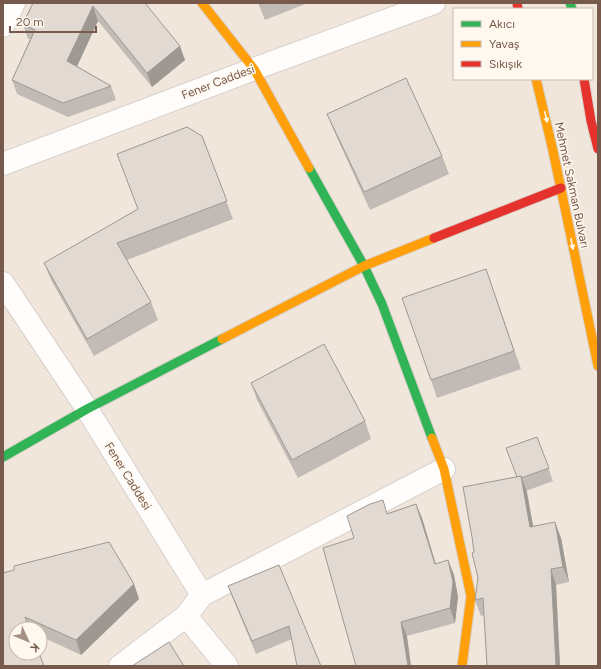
<svg xmlns="http://www.w3.org/2000/svg" width="601" height="669" viewBox="0 0 601 669" font-family="Figtree,sans-serif">
<style>
.residential{fill:#f1e6db;fill-rule:evenodd}
.lines{fill:none;stroke-linecap:round;stroke-linejoin:round}
.street-casing{stroke:#d7d0cb;stroke-width:24}
.fast-casing{stroke:#d8d0c9;stroke-width:11}
.slow-casing{stroke:#d8d0c9;stroke-width:11}
.jam-casing{stroke:#d8d0c9;stroke-width:11}
.street{stroke:#fefdfc;stroke-width:22}
.fast{stroke:#30b455;stroke-width:9}
.slow{stroke:#ff9f0a;stroke-width:9}
.jam{stroke:#e5322d;stroke-width:9}
.wall{fill:#c2bbb5}
.shaded-wall{fill:#9e9893}
.building{fill:#e2d9d2;stroke:#9e9893}
.oneway{fill:#fff8ef}
.labels{text-anchor:middle;dominant-baseline:central;stroke-width:3;stroke-linejoin:round;paint-order:stroke}
.street-label{font-size:12px;fill:#775a4c;stroke:#fff8ef}
</style>
<rect width="100%" height="100%" fill="#f8f3ed"/>
<path class="residential" d="M3 3H598V666H3ZM454 9H592V79H454ZM16 629H40V653H16Z"/>
<g class="lines">
<defs>
<g id="street">
<polyline points="3,26 14,3"/>
<polyline points="3,164 254,69 434,3"/>
<polyline points="3,283 87,409 202,595 186,616 227,666"/>
<polyline points="202,595 444,469"/>
<polyline points="120,666 186,616"/>
</g>
<g id="fast">
<polyline points="570,3 572,9"/>
<polyline points="309,168 364,266 382,304 432,438"/>
<polyline points="3,457 87,409 222,339"/>
</g>
<g id="slow">
<polyline points="202,3 254,69 309,168"/>
<polyline points="536,79 553,151 598,366"/>
<polyline points="222,339 364,266 434,238"/>
<polyline points="432,438 444,469 471,596 462,666"/>
</g>
<g id="jam">
<polyline points="517,3 518,9"/>
<polyline points="584,79 591,121 598,149"/>
<polyline points="434,238 561,188"/>
</g>
</defs>
<use href="#street" class="street-casing"/>
<use href="#fast" class="fast-casing"/>
<use href="#slow" class="slow-casing"/>
<use href="#jam" class="jam-casing"/>
<use href="#street" class="street"/>
<use href="#fast" class="fast"/>
<use href="#slow" class="slow"/>
<use href="#jam" class="jam"/>
</g>
<g class="wall">
<polygon points="33,3 145,3 185,60 152,87 98,21 77,66 111,86 116,100 68,117 17,94 12,80 30,39 28,39 23,24"/>
<polygon points="258,3 308,3 265,20"/>
<polygon points="327,114 442,156 449,174 370,210 334,131"/>
<polygon points="202,136 233,219 127,260 151,302 158,320 94,356 51,280 44,263 138,209"/>
<polygon points="486,269 521,369 437,398 431,380"/>
<polygon points="251,383 365,421 371,439 298,478 257,400"/>
<polygon points="537,437 553,481 526,491 533,526 561,538 569,582 556,585 560,666 487,666 484,615 481,616 475,600 478,578 474,552 517,477"/>
<polygon points="416,504 422,518 436,564 448,560 454,575 458,597 455,623 407,636 354,538 388,513"/>
<polygon points="279,565 292,639 256,654 233,599 228,586"/>
<polygon points="3,573 134,584 139,599 81,655 40,636 40,629 16,629"/>
</g>
<g class="shaded-wall">
<polygon points="93,6 98,21 73,75 67,61"/>
<polygon points="180,46 185,60 152,87 147,73"/>
<polygon points="521,476 527,492 536,543 530,527"/>
<polygon points="416,504 422,518 440,579 435,564"/>
<polygon points="555,522 561,538 569,582 563,567"/>
<polygon points="448,560 454,575 458,597 455,623 450,608"/>
<polygon points="551,569 556,585 560,666 556,666"/>
<polygon points="134,584 139,599 81,655 76,640"/>
<polygon points="401,622 407,636 411,666 408,666"/>
</g>
<g class="building">
<polygon points="33,3 145,3 180,46 147,73 93,6 67,61 111,86 63,103 12,80 35,30 23,24"/>
<polygon points="406,78 442,156 364,192 327,114"/>
<polygon points="187,127 202,136 227,201 117,243 151,302 87,339 44,263 138,209 117,154"/>
<polygon points="486,269 514,351 431,380 402,298"/>
<polygon points="324,344 365,421 292,460 251,383"/>
<polygon points="537,437 549,468 521,478 521,476 517,477 506,448"/>
<polygon points="521,476 530,527 555,522 563,567 551,569 556,666 487,666 483,598 475,600 478,578 472,553 474,552 472,537 463,487"/>
<polygon points="383,500 387,514 416,504 435,564 448,560 453,582 450,608 401,622 408,666 356,666 323,548 354,538 347,516 370,504"/>
<polygon points="109,542 134,584 76,640 25,617 29,629 16,629 16,653 39,653 44,666 3,666 3,573 14,570 14,566"/>
<polygon points="279,565 321,666 297,666 289,626 252,641 228,586"/>
<polygon points="169,642 184,666 132,666"/>
</g>
<defs><path id="oneway-solid" d="M-6-.8H1V-3.2L6.5 0L1 3.2V.8H-6Z"/></defs>
<g class="oneway">
<use href="#oneway-solid" transform="translate(546 117) rotate(76)"/>
<use href="#oneway-solid" transform="translate(572 244) rotate(79)"/>
</g>
<g class="labels">
<g class="street-label">
<text transform="translate(218 82) rotate(-21)">Fener Caddesi</text>
<text transform="translate(572 185) rotate(78)">Mehmet Sakman Bulvarı</text>
<text transform="translate(128 476) rotate(58)">Fener Caddesi</text>
</g>
</g>
<rect width="601" height="669" fill="none" stroke="#775a4c" stroke-width="8"/>
<rect x="453" y="8" width="140" height="72" fill="#fff8ef" stroke="#c9b9ae"/>
<rect x="461" y="21" width="20" height="6" fill="#30b455" stroke="#c9b9ae"/>
<text x="489" y="28" font-size="12" fill="#775a4c">Akıcı</text>
<rect x="461" y="41" width="20" height="6" fill="#ff9f0a" stroke="#c9b9ae"/>
<text x="489" y="48" font-size="12" fill="#775a4c">Yavaş</text>
<rect x="461" y="61" width="20" height="6" fill="#e5322d" stroke="#c9b9ae"/>
<text x="489" y="68" font-size="12" fill="#775a4c">Sıkışık</text>
<g transform="translate(28 641) rotate(134)"><circle r="19" fill="#fff8ef" stroke="#c9b9ae"/>
<path d="M0-3L7 15L0 10L-7 15Z" fill="#a49084"/>
<text y="-6" font-size="11" font-weight="bold" text-anchor="middle" fill="#775a4c">K</text>
</g>
<path d="M10 26v6h86v-6" fill="none" stroke="#775a4c" stroke-width="2"/>
<text x="16" y="26" font-size="12" fill="#775a4c" stroke="#fff8ef" stroke-width="3" paint-order="stroke">20 m</text>
</svg>
